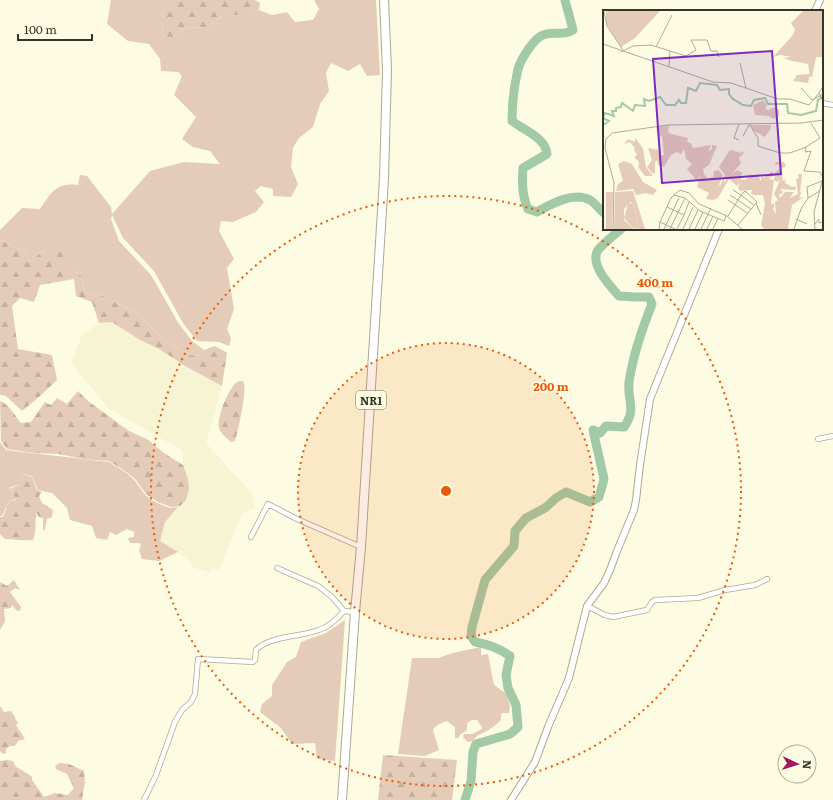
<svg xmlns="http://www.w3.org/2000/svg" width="833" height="800" viewBox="0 0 833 800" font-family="Literata,serif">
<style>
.built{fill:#f6f4d2}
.green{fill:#e5ccb8}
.forest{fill:url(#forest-firs)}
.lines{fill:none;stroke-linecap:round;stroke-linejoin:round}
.river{stroke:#a2caa7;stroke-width:9}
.street-casing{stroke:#acaa92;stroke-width:6}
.secondary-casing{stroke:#acaa92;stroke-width:8}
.highway-casing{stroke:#acaa92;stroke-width:10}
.street{stroke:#fff;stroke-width:4.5}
.secondary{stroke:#fff;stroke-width:6}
.highway{stroke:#fff;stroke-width:8}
.ring{fill:none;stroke:#e8590c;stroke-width:2;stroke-dasharray:2 4}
.labels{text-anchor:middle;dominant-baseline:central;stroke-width:3.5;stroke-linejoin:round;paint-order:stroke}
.shield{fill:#fdfce2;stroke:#717062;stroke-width:1}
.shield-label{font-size:11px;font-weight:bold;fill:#35342b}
.inset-river{fill:none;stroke:#a2caa7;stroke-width:2}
.inset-road{fill:none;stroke:#adac99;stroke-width:1}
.view{fill:#7b2cbf;fill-opacity:0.15;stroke:#7b2cbf;stroke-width:2}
.inset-edge{fill:none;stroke:#35342b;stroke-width:2}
.centre{fill:#e8590c;stroke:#fdfce2;stroke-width:2}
.ring-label{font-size:12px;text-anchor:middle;font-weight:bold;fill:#e8590c;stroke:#fdfce2;stroke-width:3.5;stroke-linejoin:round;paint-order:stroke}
</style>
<defs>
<pattern id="forest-firs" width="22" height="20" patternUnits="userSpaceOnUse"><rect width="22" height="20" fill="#e5ccb8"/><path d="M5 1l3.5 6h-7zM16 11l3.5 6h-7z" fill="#c5b09e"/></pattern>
</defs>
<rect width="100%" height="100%" fill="#fdfce2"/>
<polygon class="built" points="112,322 140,340 159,349 187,367 222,386 206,443 253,495 255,508 242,514 219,570 212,569 210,573 194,568 189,560 160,542 165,522 186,500 189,489 188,479 183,465 183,451 108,408 71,363 82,335 99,323"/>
<g class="green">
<path d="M111 0H172C159 9 162 21 163 35L171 38 186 27 207 28 217 19 229 15H248L259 10 272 15 287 12 295 22 313 20 319 9 314 0H376L380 75 367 76 360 64 348 71 331 63 326 73 329 91 320 104 313 127 299 138 293 148 291 167 298 184 291 197 273 196V189L261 186 255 191 264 202 256 212 233 222 221 221 219 231 234 259 227 268 234 309 227 329 231 338 229 346 219 342 197 341 183 323 154 271 123 238 112 215 111 219 119 241 151 275 179 324 192 341 204 350 199 356 190 355 166 341 137 314 106 297 85 292 80 273 70 271 45 250 30 261 24 251 0 240V230L22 208 40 209C51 193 56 182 78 185L80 175 87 176 111 207 112 214 150 171 184 162 220 164 210 151 193 147 182 139 196 117 174 95 182 76 178 72 161 71 160 59 149 44 128 41 107 24Z"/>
<polygon points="0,442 6,450 109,462 128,474 135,481 146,496 157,503 170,508 178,507 165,522 160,541 178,552 159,561 142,559 139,550 141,545 139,543 130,543 128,538 134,537 134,532 127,529 116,535 110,532 107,540 96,538 92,526 70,520 67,508 52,493 38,490 32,476 23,474 19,485 10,487 16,499 9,501 2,516 0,516"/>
<polygon points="345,620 335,761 317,759 315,743 292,744 281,728 260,712 262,704 272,696 272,685 287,662 296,657 301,642 326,633"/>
<path d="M481 647V655L488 654 494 685 507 694 510 706 509 713H502L501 715V720C497 723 494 727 490 729 484 734 477 733 473 741L468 742 463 737 464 734H472L482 729V727L477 720H472L467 723V730L461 734 458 738H455V727L447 721C441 723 436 725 433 730L439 750 425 756 398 754 412 658H438L453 653Z"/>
</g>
<g class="forest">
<path d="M172 0H255L260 3 259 10 248 15H229L217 19 207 28 186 27 171 38 163 35C162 21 159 9 172 0Z"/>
<polygon points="0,240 24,251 30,261 45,250 61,252 70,271 80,273 85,292 106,297 137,314 166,341 190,355 199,356 204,350 215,346 227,353 222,386 187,367 159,349 140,340 112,322 99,323 92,302 76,296 74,279 40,285 34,302 20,298 12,306 18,349 52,355 57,380 39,397 22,411 6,396 0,395"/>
<path d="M239 381H243C248 389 238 431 235 441L231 442C227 438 221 434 219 428 216 418 230 384 239 381Z"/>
<path d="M78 391 88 401 129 431 147 439 164 453 183 465 188 479 189 489 186 500 180 506 171 507 158 502 146 494 136 480 128 473 109 461 83 459 59 454 35 453 7 449 1 441 0 401C9 404 15 416 21 423L31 422 45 402 51 405 57 398 67 404Z"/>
<path d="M23 474 32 477 37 490 42 492 39 496 42 503 53 510 52 517 47 519 45 529 43 531V518L39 517 36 513 35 533 33 540C23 541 15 539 5 539L0 534V517H3L9 501 16 500 11 488 19 485Z"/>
<polygon points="14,580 20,590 15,588 10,592 21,607 20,611 16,610 12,605 11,608 4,609 5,621 0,630 0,582 7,586"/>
<polygon points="0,706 4,712 11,711 18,723 16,725 25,739 18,741 15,746 10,746 6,749 6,753 3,754 0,751"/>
<polygon points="383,755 457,760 452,800 378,800"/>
<path d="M7 760 13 761 16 767C19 768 30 775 32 777V780L44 797 55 793 68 795 74 788 67 774 56 769 55 766 59 763 69 764 84 771 85 783 83 792 82 800H0V761Z"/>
</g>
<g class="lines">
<g class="river">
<path d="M565 0 573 30C565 36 553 31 543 35 534 38 521 59 518 69 514 86 512 104 512 121 524 130 546 138 547 154L523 168C522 183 522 196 528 209L537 212C551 204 574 191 590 200 595 203 599 209 604 213"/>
<path d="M465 800 471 781 473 752 476 744 510 734 518 727 516 705 508 688 506 675 510 656C499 648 488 644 475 642L471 636 472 627 485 580 514 546 515 531 526 518 545 508 556 498 566 492 590 502 599 497 604 479 593 430 600 433 606 426 624 427C637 409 627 401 629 382 633 355 642 329 652 304L649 297H635L619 296C610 286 589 264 598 250 603 244 615 234 621 229"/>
</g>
<defs>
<g id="street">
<polyline points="822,103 833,105"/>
<polyline points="818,439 833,436"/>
<polyline points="251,537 268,504 297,519 361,547"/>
<polyline points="277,568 318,586 332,597 344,611"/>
<polyline points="587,606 605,615 613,617 647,610 652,602 655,600 698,598 725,590 755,585 767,579"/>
<path d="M144 800 156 775 175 722 182 710 191 702 195 694 198 659 253 662 255 660 256 650C269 636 301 637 319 630 329 627 337 619 344 611L355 612"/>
</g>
<g id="secondary">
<polyline points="815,11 820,0"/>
<polyline points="511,800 535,762 548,727 569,678 587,606 604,583 610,570 617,551 634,510 636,500 640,465 650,399 719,229"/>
</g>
<polyline id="highway" points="342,800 355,612 361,547 384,178 387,70 384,0"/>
</defs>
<use href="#street" class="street-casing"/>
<use href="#secondary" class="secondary-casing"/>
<use href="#highway" class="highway-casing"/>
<use href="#street" class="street"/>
<use href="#secondary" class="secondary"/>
<use href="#highway" class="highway"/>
</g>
<circle cx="446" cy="491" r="148" fill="#e8590c" fill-opacity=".12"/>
<g class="ring">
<circle cx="446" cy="491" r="148"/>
<circle cx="446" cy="491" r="295"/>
</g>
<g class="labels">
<rect class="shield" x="356" y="391" width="30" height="18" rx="3"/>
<g class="shield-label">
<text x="371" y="400">NR1</text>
</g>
</g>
<g transform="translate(603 10)">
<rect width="220" height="220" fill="#fdfce2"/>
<path d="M160 90 164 95 162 99 166 100 167 106 152 105 150 95ZM147 115H168V118L162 127 151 121ZM66 116 65 123 85 128 84 132 88 133 90 138 108 135 105 142 109 139 110 141 94 171 84 159 89 154 83 149 81 139 78 144 74 142 68 145 61 157 55 155 54 150 52 152V163L50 164 44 157 49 150 45 138 56 140V146L61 145 59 126 55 127 53 117ZM132 141 138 143 139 141 141 143 136 148 138 153 129 164 136 167 134 171 137 172 134 176 126 169 122 176H118L126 167V152ZM25 193 31 194 36 219 30 218 21 208Z" fill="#e5ccb8"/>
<path d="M3 1H57L32 28 18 37 3 13ZM200 1H220V47H213L209 67H207L205 54 189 51 180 48 188 47 178 45 170 47 189 26 192 20 188 13ZM207 64 205 73 190 71 194 65ZM165.5 103a5.5 5.5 0 1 1 11 0a5.5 5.5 0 1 1-11 0ZM32 128 40 138 43 157 50 166H42L36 158 35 161 36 152 31 147 34 145 31 140 32 138 27 132 21 134 25 129 32 132ZM109 135 114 136 106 155 100 159 101 164 104 168 110 167 111 161 115 160 120 165 116 175 122 176 115 188 110 190 103 189 106 183 94 177 97 166 96 161 101 157 108 145ZM131 140 132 144 126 152V167L121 170V175L117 176 122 165 116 157 126 141ZM21 151 29 154 40 172 54 180 50 185 43 183 33 185 30 179 13 181 15 174 20 171 15 154ZM173 152H181L183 157 178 158 180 171 183 169 182 173 189 177 193 176 192 180 177 179 180 182 176 185 177 188 182 182H191L187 188 195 184 193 169 196 168 195 164H199L197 183 199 181 196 188 201 187 189 195 185 219H161L158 215 162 194 160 185H151L148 184 149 180 137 181 135 178 137 172H134L136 167 129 164 134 160 137 161 135 162H139L138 170 144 169 146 164 153 167 155 164 158 172V166L161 168 169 161 171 165 166 169 171 170 168 193 172 195 170 199 173 204 172 192 175 190 171 184 177 170 174 172 171 170 172 163 177 158 175 154 172 156ZM30 181 42 219H36L31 194 27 192 21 199V210L31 219H11L12 182ZM3 182H10L9 219H3Z" fill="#e5ccb8"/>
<path class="inset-river" d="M0 115 6 111 0 108 2 103 11 106 9 101H13V98L18 97 19 93 30 101 32 95 42 96 41 89 46 91 57 87 63 95H72L76 90 78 93H83L85 78 93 81 97 73 114 75 117 80 126 79V84L130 89 140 95 148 96 151 90 162 88 165 94H184L185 103 198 105 213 101 215 90 220 86"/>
<path class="inset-road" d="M1 1 4 16 20 40M88 30H104L108 41H114L116 47M0 34 110 72 128 73 175 89H187L206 95 216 83M53 37 69 5M18 42 30 36 48 35 83 46 93 40 88 30M137 53 143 78M66 56 67 41M220 76 216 83 220 92M198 78 209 90 220 84M208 113 217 128 203 137 202 142 208 141 201 161 217 162 220 168 211 202 212 219M146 114 155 128V136L177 143H187L203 137M140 126 146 115M136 130 131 128 136 114M70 185 82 188M127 185 148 199M205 188 204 177 219 171M125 190 144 203M153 193 158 205M64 197 81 205 74 219M81 205 86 192M125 206 138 185 130 180M193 209 204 214M57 212 72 219M212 214 216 209V213L220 212M135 215 154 192 142 181 138 185 151 195M10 219 11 173 2 138 3 129 9 123 65 115 199 113 220 110M56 219 57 212 68 188 77 180 86 183 96 194 124 206 139 219M61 219 76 188M67 219 82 188 97 201 121 211 123 206M80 219 90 197M86 219 95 200M92 219 100 202M98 219 108 198M104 219 110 206M110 219 115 208M191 219 198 199 205 188 217 181"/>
<path class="view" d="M169 41 178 164 59 173 50 49Z"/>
<rect width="220" height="220" class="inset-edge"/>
</g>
<circle cx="446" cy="491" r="6" class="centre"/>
<g class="ring-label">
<text x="655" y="287">400 m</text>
<text x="551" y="391">200 m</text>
</g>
<g transform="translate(797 764) rotate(94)"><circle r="19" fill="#fdfce2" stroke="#adac99"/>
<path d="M0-3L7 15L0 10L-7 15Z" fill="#a21963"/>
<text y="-6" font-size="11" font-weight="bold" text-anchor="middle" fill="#35342b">N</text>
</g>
<path d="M18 34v6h74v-6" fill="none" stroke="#35342b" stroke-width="2"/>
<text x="24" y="34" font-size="12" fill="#35342b" stroke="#fdfce2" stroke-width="3" paint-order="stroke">100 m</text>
</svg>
